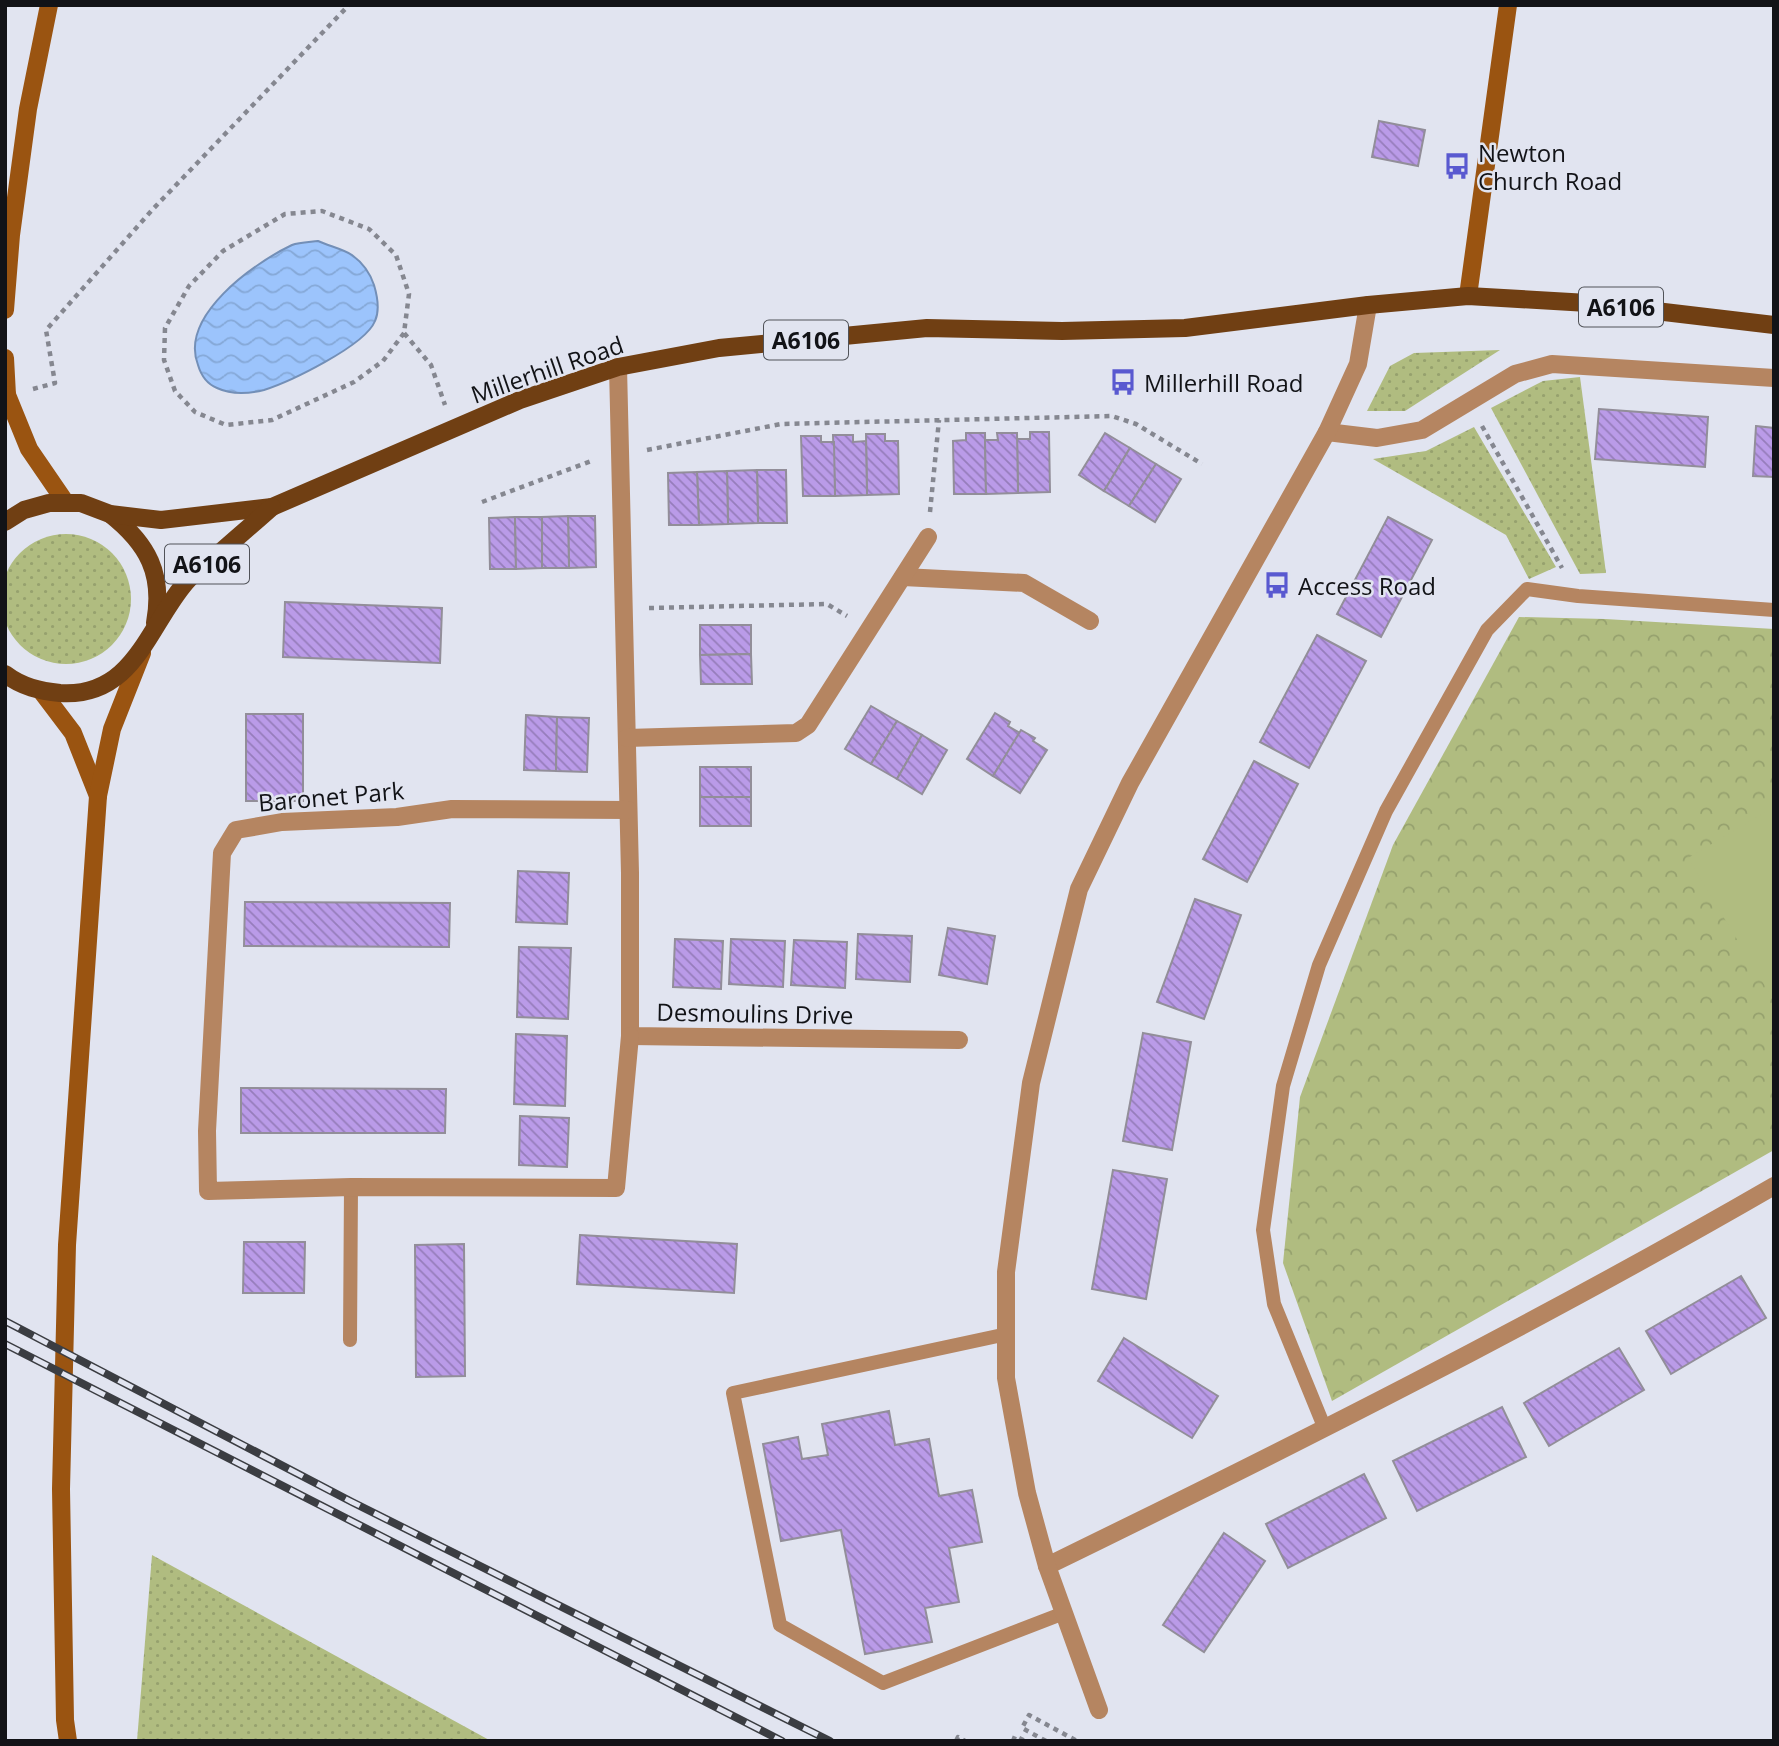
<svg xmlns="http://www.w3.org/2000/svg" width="1779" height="1746" viewBox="0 0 1779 1746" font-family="'Open Sans',sans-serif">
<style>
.grass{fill:url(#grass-dots)}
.park{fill:url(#park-crowns)}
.garden{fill:#b0bc80}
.water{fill:url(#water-waves);stroke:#738fb7;stroke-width:2}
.building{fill:url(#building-back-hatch);stroke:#928e99;stroke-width:2}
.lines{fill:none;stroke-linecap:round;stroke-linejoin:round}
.path{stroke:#858790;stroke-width:4.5;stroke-dasharray:5 5;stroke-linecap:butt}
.lane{stroke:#b58561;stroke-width:14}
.street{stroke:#b58561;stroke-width:18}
.secondary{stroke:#9a5411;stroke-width:18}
.primary{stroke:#703f13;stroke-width:18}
.rail-casing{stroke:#3b3d42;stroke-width:8}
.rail{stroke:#e1e4f0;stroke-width:5;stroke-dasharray:16;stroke-linecap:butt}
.labels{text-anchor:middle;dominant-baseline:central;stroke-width:5;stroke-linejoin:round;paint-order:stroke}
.shield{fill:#e1e4f0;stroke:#505258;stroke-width:2}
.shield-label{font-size:23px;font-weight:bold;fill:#121317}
.poi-label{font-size:24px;fill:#121317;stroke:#e1e4f0;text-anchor:start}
.street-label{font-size:24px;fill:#121317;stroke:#e1e4f0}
</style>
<defs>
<pattern id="grass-dots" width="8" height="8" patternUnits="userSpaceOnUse" patternTransform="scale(1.75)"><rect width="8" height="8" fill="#b0bc80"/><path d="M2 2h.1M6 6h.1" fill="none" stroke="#96a16e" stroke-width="1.8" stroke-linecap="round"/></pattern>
<pattern id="park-crowns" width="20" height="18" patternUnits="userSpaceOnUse" patternTransform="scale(1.75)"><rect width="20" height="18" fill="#b0bc80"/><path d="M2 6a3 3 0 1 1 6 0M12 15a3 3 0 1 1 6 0" fill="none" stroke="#96a16e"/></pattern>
<pattern id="water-waves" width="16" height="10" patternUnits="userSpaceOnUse" patternTransform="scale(1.75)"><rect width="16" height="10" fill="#9cc4fc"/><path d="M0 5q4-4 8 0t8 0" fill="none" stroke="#85a8d7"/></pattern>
<pattern id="building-back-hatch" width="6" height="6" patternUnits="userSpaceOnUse" patternTransform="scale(1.75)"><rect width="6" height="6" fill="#ba9be8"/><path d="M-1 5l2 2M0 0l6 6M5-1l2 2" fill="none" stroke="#967dbb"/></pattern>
</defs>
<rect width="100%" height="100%" fill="#e1e4f0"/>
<g class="grass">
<polygon points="1500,350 1405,411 1367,411 1390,366 1414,353"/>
<polygon points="1580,377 1606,573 1580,574 1491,408 1543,381"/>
<polygon points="1474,427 1556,567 1529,579 1506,535 1373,459 1426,451"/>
<circle cx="66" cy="599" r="65"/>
<polygon points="152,1555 491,1741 137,1741"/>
</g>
<polygon class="park" points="1519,617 1605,619 1774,629 1774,1150 1332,1401 1283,1263 1300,1097 1393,845"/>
<polygon class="garden" points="1774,807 1774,1001 1688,858"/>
<path class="water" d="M318 241C329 246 343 249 352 255 363 263 370 273 374 285 377 295 380 310 375 321 365 346 289 382 264 390 248 394 232 395 217 388 207 384 201 375 198 365 179 316 254 263 292 245 299 242 310 242 318 241Z"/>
<g class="building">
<polygon points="1379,121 1425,130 1418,166 1372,157"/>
<polygon points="1599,409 1708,417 1705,467 1595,459"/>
<polygon points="1756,426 1774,428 1774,477 1753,476"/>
<polygon points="1030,432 1049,432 1050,492 1018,493 1017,439 1030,439"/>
<polygon points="966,433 985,433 986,494 954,494 953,441 966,440"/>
<polygon points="997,433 1017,433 1018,493 986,494 985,440 998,440"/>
<polygon points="1105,433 1130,448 1104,491 1079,475"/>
<polygon points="866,434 885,434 885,441 898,441 899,494 867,495"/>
<polygon points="833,435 853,435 853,442 866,441 867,495 835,496"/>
<polygon points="801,436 821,436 821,442 834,442 835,496 803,496"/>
<polygon points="1130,448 1156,464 1129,506 1104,491"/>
<polygon points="1156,464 1181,479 1155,522 1129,506"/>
<polygon points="757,470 786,470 787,523 758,523"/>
<polygon points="757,470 758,523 728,524 727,471"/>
<polygon points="727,471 728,524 699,525 697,472"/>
<polygon points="697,472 699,525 669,525 668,473"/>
<polygon points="568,516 595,516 596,567 569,568"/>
<polygon points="568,516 569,568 542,568 542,517"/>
<polygon points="515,517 516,569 490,569 489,518"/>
<polygon points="515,517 542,517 542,568 516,569"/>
<polygon points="1388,517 1432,540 1381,637 1337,614"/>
<polygon points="285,602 442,608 440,663 283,657"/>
<polygon points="700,625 751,625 751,654 700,655"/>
<polygon points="1317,635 1366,661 1309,768 1260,742"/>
<polygon points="751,654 752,684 701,684 700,655"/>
<polygon points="871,706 897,721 871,764 845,749"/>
<polygon points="995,713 1010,722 1008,726 1020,733 993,776 967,759"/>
<rect x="246" y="714" width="57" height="87"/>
<polygon points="526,715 557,717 556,771 524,770"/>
<polygon points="557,717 589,718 587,772 556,771"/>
<polygon points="897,721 922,735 897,779 871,764"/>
<polygon points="1021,730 1035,738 1033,741 1047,750 1020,793 993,776"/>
<polygon points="922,735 947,750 922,794 897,779"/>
<polygon points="1254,761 1298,784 1247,882 1203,859"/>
<rect x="700" y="767" width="51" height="30"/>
<rect x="700" y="797" width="51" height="29"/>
<polygon points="518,871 569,873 567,924 516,922"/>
<polygon points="1195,899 1241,915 1204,1019 1157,1002"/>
<polygon points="245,902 450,903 449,947 244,946"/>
<polygon points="948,928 995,936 987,984 939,975"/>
<polygon points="858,934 912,936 910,982 856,979"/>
<polygon points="675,939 723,941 721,989 673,987"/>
<polygon points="731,939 785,941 783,987 729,984"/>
<polygon points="794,940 847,942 845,988 791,985"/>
<polygon points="519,947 571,948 568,1019 517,1017"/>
<polygon points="1143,1033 1191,1042 1172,1150 1123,1141"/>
<polygon points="516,1034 567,1036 565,1106 514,1104"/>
<polygon points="241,1088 446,1089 445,1133 241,1133"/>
<polygon points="520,1116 569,1118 567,1167 519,1165"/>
<polygon points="1113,1170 1167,1179 1146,1299 1092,1289"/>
<polygon points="580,1235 737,1244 734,1293 577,1284"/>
<polygon points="244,1242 305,1242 304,1293 243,1293"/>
<polygon points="464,1244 465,1376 416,1377 415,1245"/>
<polygon points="1741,1276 1766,1318 1671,1374 1646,1331"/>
<polygon points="1124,1338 1218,1396 1192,1438 1098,1381"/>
<polygon points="1619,1348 1644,1390 1549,1446 1524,1403"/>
<polygon points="1502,1407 1526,1457 1417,1511 1393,1461"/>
<polygon points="889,1411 895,1445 929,1439 939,1496 972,1490 982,1542 949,1548 959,1602 925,1608 932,1642 865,1654 841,1530 781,1541 763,1444 798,1437 802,1459 828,1455 822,1424"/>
<polygon points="1364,1474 1386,1518 1288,1568 1266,1524"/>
<polygon points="1224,1533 1265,1561 1204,1652 1163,1625"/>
</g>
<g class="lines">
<g class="path">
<polyline points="404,333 383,361 354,382 272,420 226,425 195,412 175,391 164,360 165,328 189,286 223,251 285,214 322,211 369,229 396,255 409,294 404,333 431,365 445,405"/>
<polyline points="33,389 55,383 46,330 153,209 349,5"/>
<polyline points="1482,426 1562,568"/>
<polyline points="647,450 781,424 1112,416 1136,424 1202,464"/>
<polyline points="482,502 594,460"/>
<polyline points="930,512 939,420"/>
<polyline points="649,608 827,604 847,616"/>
<polyline points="956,1741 958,1737 965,1741"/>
<polyline points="1013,1741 1015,1736 1025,1741"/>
<polyline points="1046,1741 1022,1728 1029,1715 1077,1741"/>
</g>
<g class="lane">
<polyline points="1007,1334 733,1393 780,1625 883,1683 1064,1613"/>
<polyline points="350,1340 351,1187"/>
<polyline points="1325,1429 1274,1304 1263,1230 1283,1086 1319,965 1386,811 1487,630 1527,589 1578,596 1774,610"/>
</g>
<g class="street">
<polyline points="618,367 630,873 630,1036 959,1040"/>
<polyline points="1327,432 1377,438 1422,430 1515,374 1552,364 1774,378"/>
<polyline points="903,577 1024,583 1090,621"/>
<polyline points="627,738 796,733 808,725 928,537"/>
<polyline points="628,810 452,809 397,817 282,822 236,830 222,853 207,1131 208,1191 351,1187 616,1188 630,1036"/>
<path d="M1047 1566C1293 1446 1537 1323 1774 1186"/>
<polyline points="1099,1710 1047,1566 1027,1493 1006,1378 1006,1272 1031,1083 1079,889 1130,783 1327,432 1358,364 1368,305"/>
</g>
<g class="secondary">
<polyline points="1468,296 1508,5"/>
<polyline points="5,310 11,235 28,109 49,5"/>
<polyline points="5,358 7,395 6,406"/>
<polyline points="7,395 29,449 66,503"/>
<polyline points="42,692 73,733 98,796"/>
<polyline points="68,1741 65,1720 61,1489 67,1245 98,796 112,729 142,653"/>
</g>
<g class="primary">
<path d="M110 514C148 544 164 574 155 623"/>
<polyline points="5,522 24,510 49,503 81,503 110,514 161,520 272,507 520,400 618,367 719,348 927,328 1062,331 1185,328 1368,305 1468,296 1588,303 1774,325"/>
<path d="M5 674C22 687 40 691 60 693 134 698 148 626 186 582 194 573 206 565 215 557 234 540 253 524 272 507"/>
</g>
<defs>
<g id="rail">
<polyline points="5,1321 352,1502 830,1741"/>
<polyline points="5,1344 782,1741"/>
</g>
</defs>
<use href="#rail" class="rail-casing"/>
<use href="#rail" class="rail"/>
</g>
<defs>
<symbol id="bus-bare" viewBox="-9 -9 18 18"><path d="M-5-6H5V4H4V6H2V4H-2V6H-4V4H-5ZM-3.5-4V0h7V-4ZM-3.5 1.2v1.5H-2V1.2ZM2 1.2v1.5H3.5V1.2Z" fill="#5959d0" stroke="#e1e4f0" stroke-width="2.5" paint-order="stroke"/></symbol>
</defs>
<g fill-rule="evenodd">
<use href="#bus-bare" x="1438" y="147" width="38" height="38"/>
<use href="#bus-bare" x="1104" y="363" width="38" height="38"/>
<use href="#bus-bare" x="1258" y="566" width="38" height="38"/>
</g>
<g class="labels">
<g class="shield">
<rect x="1579" y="287.5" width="84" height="39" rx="5"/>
<rect x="764" y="320.5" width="84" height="39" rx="5"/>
<rect x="165" y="544.5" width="84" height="39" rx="5"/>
</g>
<g class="shield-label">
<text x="1621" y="307">A6106</text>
<text x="806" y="340">A6106</text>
<text x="207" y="564">A6106</text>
</g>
<g class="poi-label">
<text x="1478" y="152">Newton<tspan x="1478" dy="28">Church Road</tspan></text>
<text x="1144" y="382">Millerhill Road</text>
<text x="1298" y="585">Access Road</text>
</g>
<g class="street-label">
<text transform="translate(547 369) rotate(-19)">Millerhill Road</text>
<text transform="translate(331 796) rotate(-5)">Baronet Park</text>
<text transform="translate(755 1013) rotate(1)">Desmoulins Drive</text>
</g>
</g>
<rect width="1779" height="1746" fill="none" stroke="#121317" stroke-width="14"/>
</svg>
